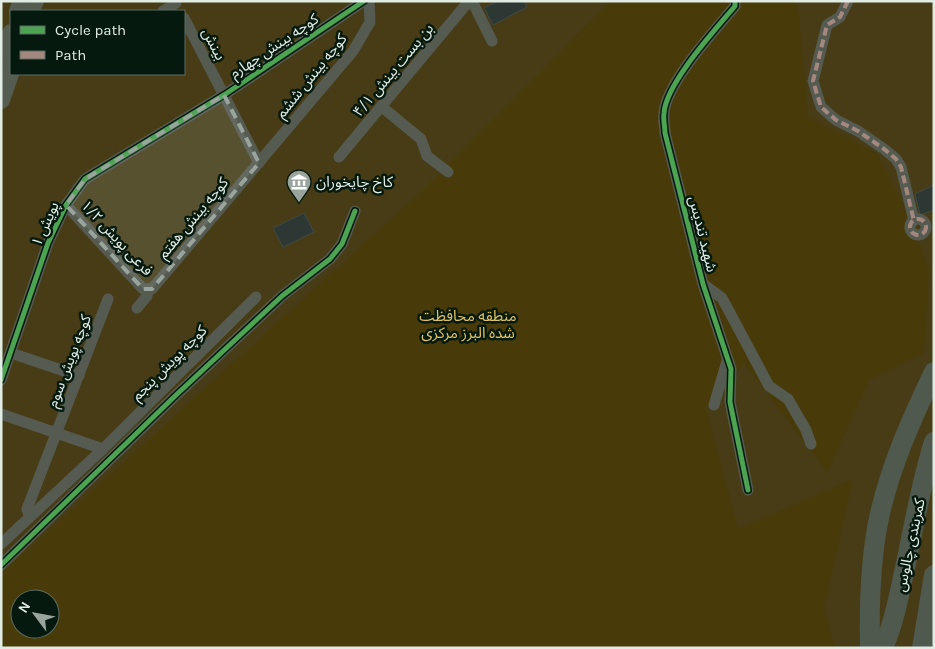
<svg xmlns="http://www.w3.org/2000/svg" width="935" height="649" viewBox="0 0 935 649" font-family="Karla,'Noto Sans Arabic',sans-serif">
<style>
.green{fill:#473c15;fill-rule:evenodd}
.forest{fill:#483b09;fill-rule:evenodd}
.building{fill:#2d3734;stroke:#404b48}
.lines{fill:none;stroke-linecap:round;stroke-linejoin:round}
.street{stroke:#565b52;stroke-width:11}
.primary{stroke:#555c51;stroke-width:18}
.highway{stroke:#50594e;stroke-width:20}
.quiet{stroke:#a5887d;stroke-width:4;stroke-dasharray:8 4;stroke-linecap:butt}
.cycleway-casing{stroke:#06190e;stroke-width:8}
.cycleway{stroke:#4ca352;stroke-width:5}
.marked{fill:#99a49d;fill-opacity:0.2;stroke:#99a49d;stroke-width:4;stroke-dasharray:10 6;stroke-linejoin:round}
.labels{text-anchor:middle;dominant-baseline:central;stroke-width:5;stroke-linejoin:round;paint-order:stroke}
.street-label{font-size:15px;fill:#e0ece4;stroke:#06190e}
.poi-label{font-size:15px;fill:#e0ece4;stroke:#06190e;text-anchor:start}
.park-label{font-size:15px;fill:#e1c261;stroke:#06190e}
</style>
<rect width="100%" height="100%" fill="#141e18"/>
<path class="green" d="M1 1H934V648H1ZM11 11H184V74H11ZM20 599H50V629H20Z"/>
<path class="forest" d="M611 1H795L798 7 808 117 877 154 903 204 929 270 924 353 869 380 827 472 744 363 706 409 738 529 853 479 824 608 835 648H1V574L422 191ZM20 599H50V629H20Z"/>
<g class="building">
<polygon points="498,1 524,1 527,7 493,25 484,8"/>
<polygon points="934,185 934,210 920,215 915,194"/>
<polygon points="304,213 314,232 283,247 273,228"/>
</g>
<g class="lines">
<g class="street">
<polyline points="472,1 492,41"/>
<path d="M735 1V6C716 29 666 83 664 113 663 120 665 126 665 133L703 284 731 369 730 402 748 490"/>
<polyline points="848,1 840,17 827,25 813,81 821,107 836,120 858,131 884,149 896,159 901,167 914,221"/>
<polyline points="163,11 176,3"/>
<polyline points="184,18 259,163"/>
<polyline points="382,107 421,139 427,156 448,172"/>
<polyline points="339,157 469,1"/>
<polyline points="66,205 143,289 148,289"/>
<circle cx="918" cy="227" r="8"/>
<polyline points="703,284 722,298 769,386 788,399 806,430 811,444"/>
<polyline points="148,289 152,289 353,51 370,22 369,1"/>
<polyline points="137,308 147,296 148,289"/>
<polyline points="11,353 79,376"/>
<polyline points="1,380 48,243 66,205 85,179 224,95 364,1"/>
<polyline points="714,405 727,361"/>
<polyline points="1,414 103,449"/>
<polyline points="30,517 27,509 108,299"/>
<polyline points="1,544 103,449 256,297"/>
<polyline points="1,565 175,396 282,296 330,259 342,244 355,211"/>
</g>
<g class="primary">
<polyline points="18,11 22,1"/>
<polyline points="31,11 35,1"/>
<polyline points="1,63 11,33"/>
<polyline points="1,100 11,71"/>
</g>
<g class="highway">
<path d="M870 648C869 604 870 561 879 518 890 467 911 420 934 372"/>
<path d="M883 648C893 625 898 601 903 577 913 532 920 486 934 442"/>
<polyline points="922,648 934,575"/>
</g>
<g class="quiet">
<polyline points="848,1 840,17 827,25 813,81 821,107 836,120 858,131 884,149 896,159 901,167 914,221"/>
<circle cx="918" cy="227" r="8"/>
</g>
<defs>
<g id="cycleway">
<path d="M735 1V6C716 29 666 83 664 113 663 120 665 126 665 133L703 284 731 369 730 402 748 490"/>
<polyline points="1,380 48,243 66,205 85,179 224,95 364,1"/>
<polyline points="1,565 175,396 282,296 330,259 342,244 355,211"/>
</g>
</defs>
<use href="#cycleway" class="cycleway-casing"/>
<use href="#cycleway" class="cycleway"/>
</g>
<path class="marked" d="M224 95 259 163 152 289H143L66 205 85 179Z"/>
<defs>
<symbol id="museum-pin" viewBox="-11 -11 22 30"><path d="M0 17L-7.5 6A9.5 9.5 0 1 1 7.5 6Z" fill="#99a49d" stroke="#06190e"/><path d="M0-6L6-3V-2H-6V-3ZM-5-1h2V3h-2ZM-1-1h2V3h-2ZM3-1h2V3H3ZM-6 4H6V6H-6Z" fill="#fff"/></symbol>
</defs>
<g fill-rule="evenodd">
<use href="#museum-pin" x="285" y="168" width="28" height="38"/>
</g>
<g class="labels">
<g class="street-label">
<text transform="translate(214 44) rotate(63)">بینش</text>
<text transform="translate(274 46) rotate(-34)">کوچه بینش چهارم</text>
<text transform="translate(393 70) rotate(-50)">بن بست بینش ۴/۱</text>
<text transform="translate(311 76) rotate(-51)">کوچه بینش ششم</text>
<text transform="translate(193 218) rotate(-50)">کوچه بینش هفتم</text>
<text transform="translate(45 224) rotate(-66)">پویش ۱</text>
<text transform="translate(703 234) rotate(76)">شهید تندیس</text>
<text transform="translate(117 238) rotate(47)">فرعی پویش ۱/۲</text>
<text transform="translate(69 361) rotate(-69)">کوچه پویش سوم</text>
<text transform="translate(169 363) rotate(-45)">کوچه پویش پنجم</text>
<text transform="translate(910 545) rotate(-78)">کمربندی چالوس</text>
</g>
<g class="poi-label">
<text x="316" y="182">کاخ چایخوران</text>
</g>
<g class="park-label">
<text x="468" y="316">منطقه محافظت<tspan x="468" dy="17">شده البرز مرکزی</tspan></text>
</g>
</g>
<rect width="935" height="649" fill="none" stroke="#e0ece4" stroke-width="5"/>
<rect x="10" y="10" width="175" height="65" fill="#06190e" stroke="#5d6d64"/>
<rect x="20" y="26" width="25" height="8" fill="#4ca352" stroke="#5d6d64"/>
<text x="55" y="35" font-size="15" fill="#e0ece4">Cycle path</text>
<rect x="20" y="51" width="25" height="8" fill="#a5887d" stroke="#5d6d64"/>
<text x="55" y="60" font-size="15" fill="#e0ece4">Path</text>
<g transform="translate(35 614) rotate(302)"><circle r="24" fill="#06190e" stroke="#5d6d64"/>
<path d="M0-4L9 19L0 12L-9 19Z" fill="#99a49d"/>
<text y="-8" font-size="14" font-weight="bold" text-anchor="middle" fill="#e0ece4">N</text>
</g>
</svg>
